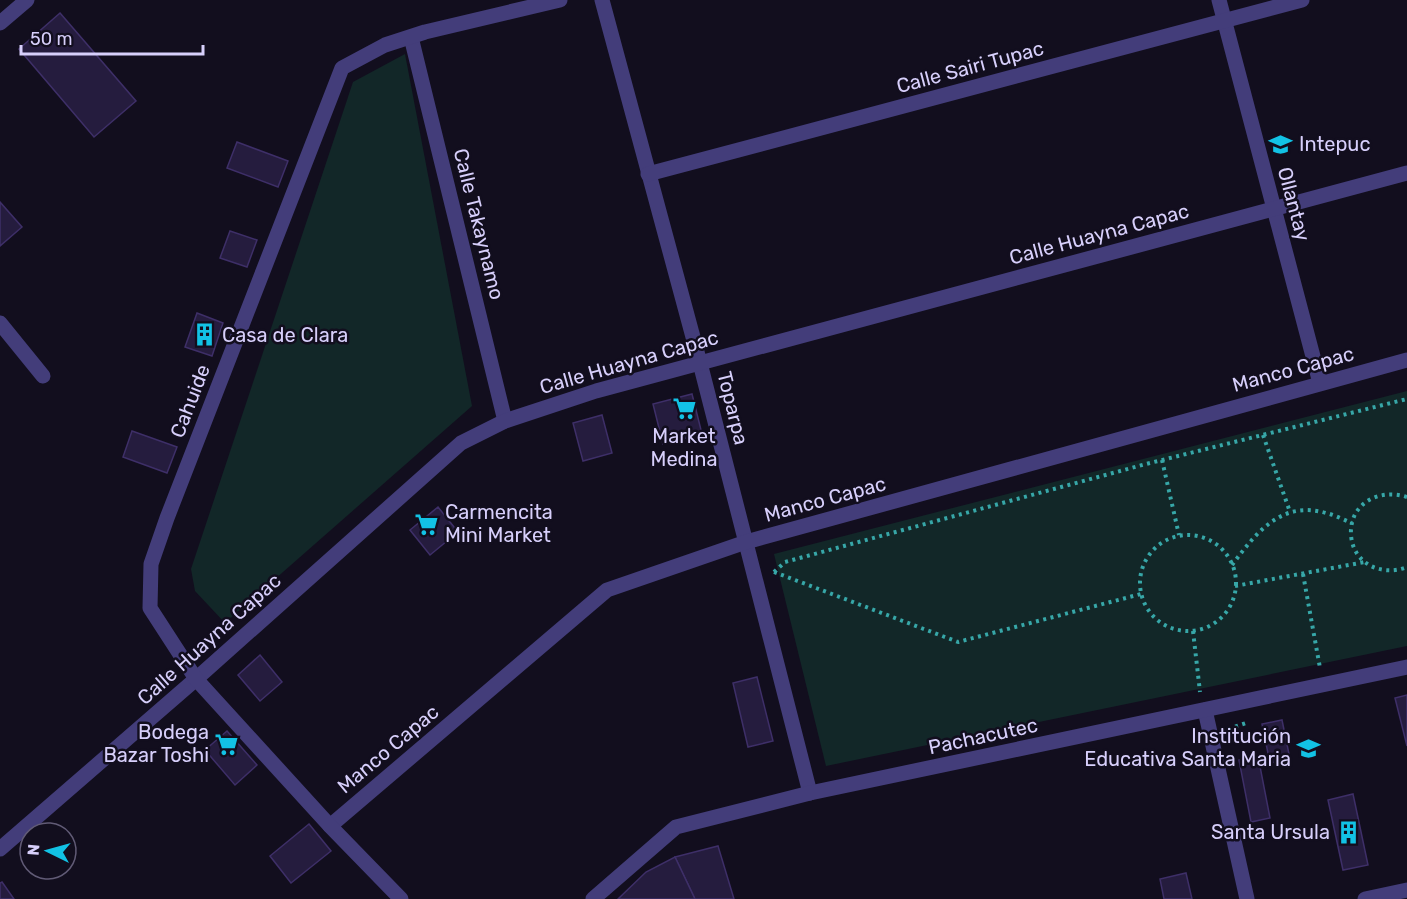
<svg xmlns="http://www.w3.org/2000/svg" width="1407" height="899" viewBox="0 0 1407 899" font-family="Rubik,sans-serif">
<style>
.green{fill:#122728}
.building{fill:#251c3e;stroke:#3e2f68;stroke-width:1.5}
.lines{fill:none;stroke-linecap:round;stroke-linejoin:round}
.path{stroke:#37a7a8;stroke-width:4;stroke-dasharray:3 4.5;stroke-linecap:butt}
.minor{stroke:#433d7a;stroke-width:15}
.labels{text-anchor:middle;dominant-baseline:central;stroke-width:5;stroke-linejoin:round;paint-order:stroke}
.street-label{font-size:20px;fill:#d7cffb;stroke:#120e1e}
.poi-label{font-size:20px;fill:#d7cffb;stroke:#120e1e;text-anchor:start}
</style>
<rect width="100%" height="100%" fill="#120e1e"/>
<g class="green">
<polygon points="405,54 472,406 225,623 195,591 191,569 353,82"/>
<polygon points="1407,391 1407,646 826,766 774,554"/>
</g>
<g class="building">
<polygon points="60,13 136,101 94,137 19,49"/>
<polygon points="237,142 288,161 278,187 227,168"/>
<polygon points="0,202 22,227 0,246"/>
<polygon points="230,231 257,240 247,267 220,258"/>
<polygon points="197,313 223,323 212,356 185,347"/>
<polygon points="692,394 702,434 663,444 653,404"/>
<polygon points="602,415 612,453 583,461 573,423"/>
<polygon points="132,431 177,447 167,473 123,457"/>
<polygon points="438,507 458,532 430,555 410,530"/>
<polygon points="260,655 282,682 260,701 238,675"/>
<polygon points="757,677 773,741 748,747 733,683"/>
<polygon points="1407,695 1407,746 1395,698"/>
<polygon points="1282,720 1290,759 1270,763 1262,724"/>
<polygon points="227,731 257,765 235,785 205,750"/>
<polygon points="1258,756 1270,818 1251,822 1239,760"/>
<polygon points="1353,794 1368,865 1343,870 1328,800"/>
<polygon points="309,824 331,851 291,883 270,856"/>
<polygon points="718,846 734,899 695,899 675,857"/>
<polygon points="675,857 695,899 618,899 646,872"/>
<polygon points="1186,873 1192,899 1164,899 1160,879"/>
<polygon points="2,882 14,899 0,899 0,883"/>
</g>
<g class="lines">
<g class="path">
<polyline points="1263,435 1290,512"/>
<polyline points="1162,460 1179,535"/>
<path d="M1407 497C1380 488 1349 503 1351 535 1353 564 1382 577 1407 567"/>
<circle cx="1188" cy="583" r="48"/>
<path d="M1232 565C1256 533 1281 500 1326 513 1335 515 1344 520 1352 523"/>
<polyline points="774,572 785,562 1146,464 1407,399"/>
<polyline points="774,572 958,642 1141,594"/>
<polyline points="1303,574 1320,668"/>
<polyline points="1235,586 1365,562"/>
<polyline points="1193,631 1200,692"/>
<polyline points="1228,729 1246,723"/>
</g>
<g class="minor">
<polyline points="602,0 700,363 810,793"/>
<polyline points="1219,0 1320,383"/>
<polyline points="0,23 27,0"/>
<polyline points="411,37 505,421"/>
<polyline points="648,174 1302,0"/>
<polyline points="0,323 43,376"/>
<polyline points="1205,710 1247,899"/>
<polyline points="330,826 607,590 746,542 1407,360"/>
<polyline points="0,849 196,679 461,443 505,421 596,391 1407,173"/>
<polyline points="401,899 330,826 196,679 150,608 151,564 167,518 342,68 385,45 425,32 560,0"/>
<polyline points="593,899 676,827 810,793 1407,667"/>
<polyline points="1365,899 1407,890"/>
</g>
</g>
<defs>
<symbol id="school-bare" viewBox="-9 -9 18 18"><path d="M0-5L7-2L0 1L-7-2ZM-4 1L0 2.5L4 1V4Q0 6-4 4Z" fill="#12c2e5" stroke="#120e1e" stroke-width="2.5" paint-order="stroke"/></symbol>
<symbol id="building-bare" viewBox="-9 -9 18 18"><path d="M-4-6H4V6H1V3H-1V6H-4ZM-2.5-4.3h1.7v1.8h-1.7ZM.8-4.3h1.7v1.8H.8ZM-2.5-1h1.7V.8h-1.7ZM.8-1h1.7V.8H.8Z" fill="#12c2e5" stroke="#120e1e" stroke-width="2.5" paint-order="stroke"/></symbol>
<symbol id="supermarket-bare" viewBox="-9 -9 18 18"><path d="M-6-5.5h2.5l.6 2H6L4.5 2H-2.5L-4.4-4H-6ZM-1.5 3.2a1.3 1.3 0 1 0 .1 0ZM3 3.2a1.3 1.3 0 1 0 .1 0Z" fill="#12c2e5" stroke="#120e1e" stroke-width="2.5" paint-order="stroke"/></symbol>
</defs>
<g fill-rule="evenodd">
<use href="#school-bare" x="1264" y="128" width="33" height="33"/>
<use href="#building-bare" x="188" y="318" width="33" height="33"/>
<use href="#supermarket-bare" x="668" y="392" width="33" height="33"/>
<use href="#supermarket-bare" x="410" y="508" width="33" height="33"/>
<use href="#supermarket-bare" x="210" y="728" width="33" height="33"/>
<use href="#school-bare" x="1292" y="732" width="33" height="33"/>
<use href="#building-bare" x="1332" y="816" width="33" height="33"/>
</g>
<g class="labels">
<g class="street-label">
<text transform="translate(970 67) rotate(-15)">Calle Sairi Tupac</text>
<text transform="translate(1294 204) rotate(75)">Ollantay</text>
<text transform="translate(479 224) rotate(76)">Calle Takaynamo</text>
<text transform="translate(1099 234) rotate(-15)">Calle Huayna Capac</text>
<text transform="translate(629 362) rotate(-16)">Calle Huayna Capac</text>
<text transform="translate(1293 369) rotate(-15)">Manco Capac</text>
<text transform="translate(190 401) rotate(-69)">Cahuide</text>
<text transform="translate(733 408) rotate(76)">Toparpa</text>
<text transform="translate(825 499) rotate(-15)">Manco Capac</text>
<text transform="translate(209 639) rotate(-42)">Calle Huayna Capac</text>
<text transform="translate(983 736) rotate(-12)">Pachacutec</text>
<text transform="translate(388 749) rotate(-40)">Manco Capac</text>
</g>
<g class="poi-label">
<text x="1299" y="144">Intepuc</text>
<text x="222" y="335">Casa de Clara</text>
<text x="684" y="436" text-anchor="middle">Market<tspan x="684" dy="23">Medina</tspan></text>
<text x="445" y="512">Carmencita<tspan x="445" dy="23">Mini Market</tspan></text>
<text x="209" y="732" text-anchor="end">Bodega<tspan x="209" dy="23">Bazar Toshi</tspan></text>
<text x="1291" y="736" text-anchor="end">Institución<tspan x="1291" dy="23">Educativa Santa Maria</tspan></text>
<text x="1330" y="832" text-anchor="end">Santa Ursula</text>
</g>
</g>
<g transform="translate(48 851) rotate(275)"><circle r="28" fill="#120e1e" stroke="#615b76" stroke-width="1.5"/>
<path d="M0-4.5L10 22L0 15L-10 22Z" fill="#12c2e5"/>
<text y="-9" font-size="16" font-weight="bold" text-anchor="middle" fill="#d7cffb">N</text>
</g>
<path d="M21 45v9h182v-9" fill="none" stroke="#d7cffb" stroke-width="3"/>
<text x="30" y="45" font-size="18" fill="#d7cffb" stroke="#120e1e" stroke-width="4.5" paint-order="stroke">50 m</text>
</svg>
